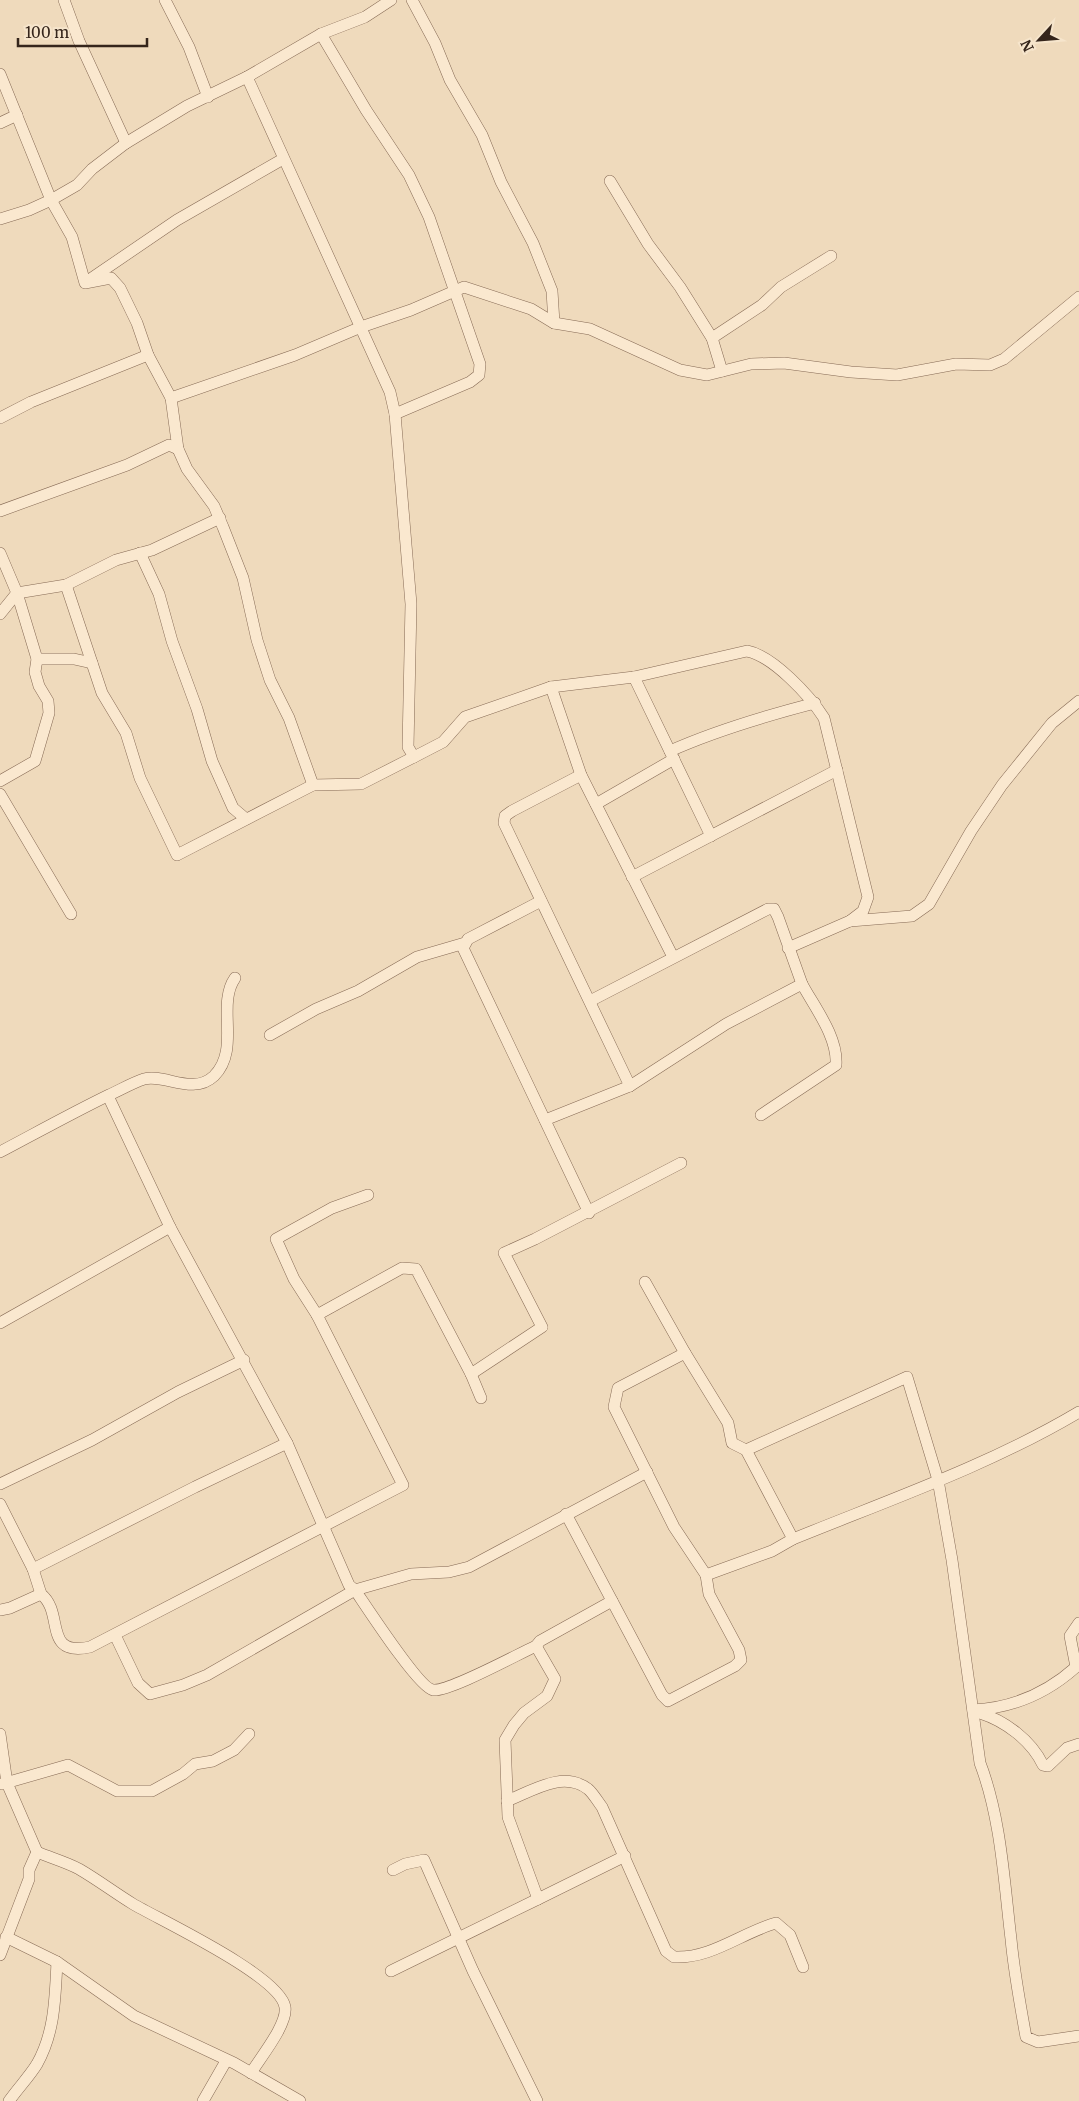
<svg xmlns="http://www.w3.org/2000/svg" width="1079" height="2101" viewBox="0 0 1079 2101" font-family="Merriweather,serif">
<style>
.lines{fill:none;stroke-linecap:round;stroke-linejoin:round}
.minor-casing{stroke:#866a55;stroke-width:12}
.minor{stroke:#fae8cf;stroke-width:11}
</style>
<rect width="100%" height="100%" fill="#efdabc"/>
<g class="lines">
<defs>
<g id="minor">
<polyline points="64,0 79,41 126,143"/>
<polyline points="165,0 189,47 208,97"/>
<polyline points="412,0 435,43 450,80 482,135 501,182 533,243 552,291 554,323"/>
<polyline points="321,34 366,110 409,175 429,217 480,364 479,375 470,382 395,414"/>
<polyline points="0,74 51,200 72,237 85,283 111,278 120,288 137,323 148,355 171,398 178,449 187,469 214,506 223,527 243,578 257,640 270,680 289,718 313,785"/>
<path d="M247 77 390 392 395 414 411 604 408 747 414 757 443 742 465 717 551 687 634 677 747 651C773 656 810 696 824 718L868 897 863 911 850 921 788 948"/>
<polyline points="0,123 17,115"/>
<polyline points="610,181 648,244 680,287 712,338 722,371"/>
<polyline points="0,219 29,210 51,200 77,185 92,169 126,143 187,106 247,77 321,34 365,17 391,0"/>
<polyline points="89,280 177,220 283,159"/>
<polyline points="712,338 762,305 781,287 831,256"/>
<polyline points="171,398 295,355 361,327 411,310 464,287 531,309 554,323 590,329 680,370 707,375 751,364 784,363 851,372 897,375 956,364 990,365 1004,359 1079,297"/>
<polyline points="0,418 31,402 148,355"/>
<polyline points="0,511 127,465 169,445 178,449"/>
<polyline points="0,553 17,593 37,659 35,672 39,686 48,701 49,713 35,761 0,781"/>
<polyline points="140,553 159,594 172,641 197,709 212,761 233,808 246,819"/>
<polyline points="66,585 102,693 126,733 140,778 177,855 313,785 361,784 414,757"/>
<polyline points="0,614 17,593 66,585 116,560 152,550 220,518"/>
<polyline points="37,659 74,659 92,663"/>
<polyline points="634,677 711,836"/>
<polyline points="551,687 581,775 673,957"/>
<path d="M670 751C717 730 765 716 815 703"/>
<polyline points="581,775 512,811 505,816 504,823 630,1086"/>
<polyline points="0,794 71,914"/>
<polyline points="596,804 674,759"/>
<polyline points="632,877 837,770"/>
<polyline points="541,901 468,939 463,948 589,1213"/>
<polyline points="850,921 912,916 929,904 971,831 1002,785 1052,723 1079,701"/>
<polyline points="270,1035 316,1009 358,991 417,957 465,943"/>
<polyline points="108,1096 170,1227 287,1443 349,1585 355,1590 411,1574 449,1572 469,1567 647,1472"/>
<path d="M761 1115 836 1065C838 1037 815 1008 802 984"/>
<polyline points="545,1120 630,1086 726,1024 802,984 778,917 774,909 768,909 590,1001"/>
<path d="M0 1152C36 1133 72 1113 109 1095 120 1090 132 1083 144 1079 164 1073 193 1096 214 1076 241 1049 216 1005 235 978"/>
<polyline points="645,1282 685,1353 728,1423 732,1443 746,1450 793,1539"/>
<polyline points="317,1315 402,1268 416,1269 471,1374 481,1398"/>
<polyline points="0,1323 170,1227"/>
<polyline points="471,1374 542,1327 504,1253 535,1239 681,1163"/>
<path d="M746 1450 907 1377 938 1480 952 1560 980 1763C1001 1818 1004 1881 1011 1939 1014 1972 1020 2004 1026 2037L1038 2042 1079 2036"/>
<polyline points="0,1484 92,1440 178,1392 244,1360"/>
<polyline points="0,1504 33,1569 41,1594"/>
<polyline points="566,1514 662,1695 668,1701 735,1666 741,1660 739,1650 709,1594 706,1575 674,1527 614,1407 618,1388 685,1353"/>
<polyline points="33,1569 195,1487 287,1443"/>
<path d="M706 1575 772 1551 793 1539C889 1500 990 1465 1079 1412"/>
<path d="M0 1610 10 1608 41 1594C65 1613 42 1657 90 1647L403 1485 317 1315 294 1279 276 1239 332 1208 368 1195"/>
<path d="M115 1635 138 1683 150 1694 183 1685 207 1675 355 1590C366 1606 419 1688 433 1690 449 1692 518 1654 536 1646L540 1641 612 1601"/>
<polyline points="536,1646 555,1679 547,1696 524,1713 514,1725 505,1740 508,1817 538,1899 625,1856"/>
<path d="M973 1710C1012 1708 1047 1693 1076 1667L1070 1636 1079 1623"/>
<path d="M980 1713C1005 1721 1031 1740 1043 1765L1048 1766 1067 1748 1079 1744"/>
<path d="M0 1734 7 1783 37 1852C51 1858 66 1862 79 1869 98 1880 115 1893 133 1904 162 1921 280 1976 285 2007 288 2024 260 2058 251 2073"/>
<polyline points="2,1784 68,1765 117,1791 152,1791 183,1774 195,1764 213,1761 234,1750 249,1734"/>
<path d="M507 1801C532 1791 563 1770 588 1789 593 1793 598 1802 602 1807L666 1951 674 1957C711 1959 741 1933 776 1923L790 1935 803 1967"/>
<polyline points="393,1870 405,1864 424,1860 473,1971 537,2101"/>
<polyline points="6,1937 57,1962 134,2016 234,2063 300,2101"/>
<polyline points="0,1955 29,1879 29,1870 37,1852"/>
<polyline points="391,1971 538,1899"/>
<path d="M9 2101C18 2088 29 2077 37 2064 55 2032 55 1998 57 1962"/>
<polyline points="203,2101 226,2061"/>
</g>
</defs>
<use href="#minor" class="minor-casing"/>
<use href="#minor" class="minor"/>
</g>
<g transform="translate(1039 40) rotate(244)" stroke="#f6e5cc" stroke-width="4" paint-order="stroke">
<path d="M0-4L9 19L0 12L-9 19Z" fill="#35251b"/>
<text y="-8" font-size="14" font-weight="bold" text-anchor="middle" fill="#35251b">N</text>
</g>
<path d="M18 38v8h129v-8" fill="none" stroke="#35251b" stroke-width="2.5"/>
<text x="25" y="38" font-size="15" fill="#35251b" stroke="#f6e5cc" stroke-width="4" paint-order="stroke">100 m</text>
</svg>
